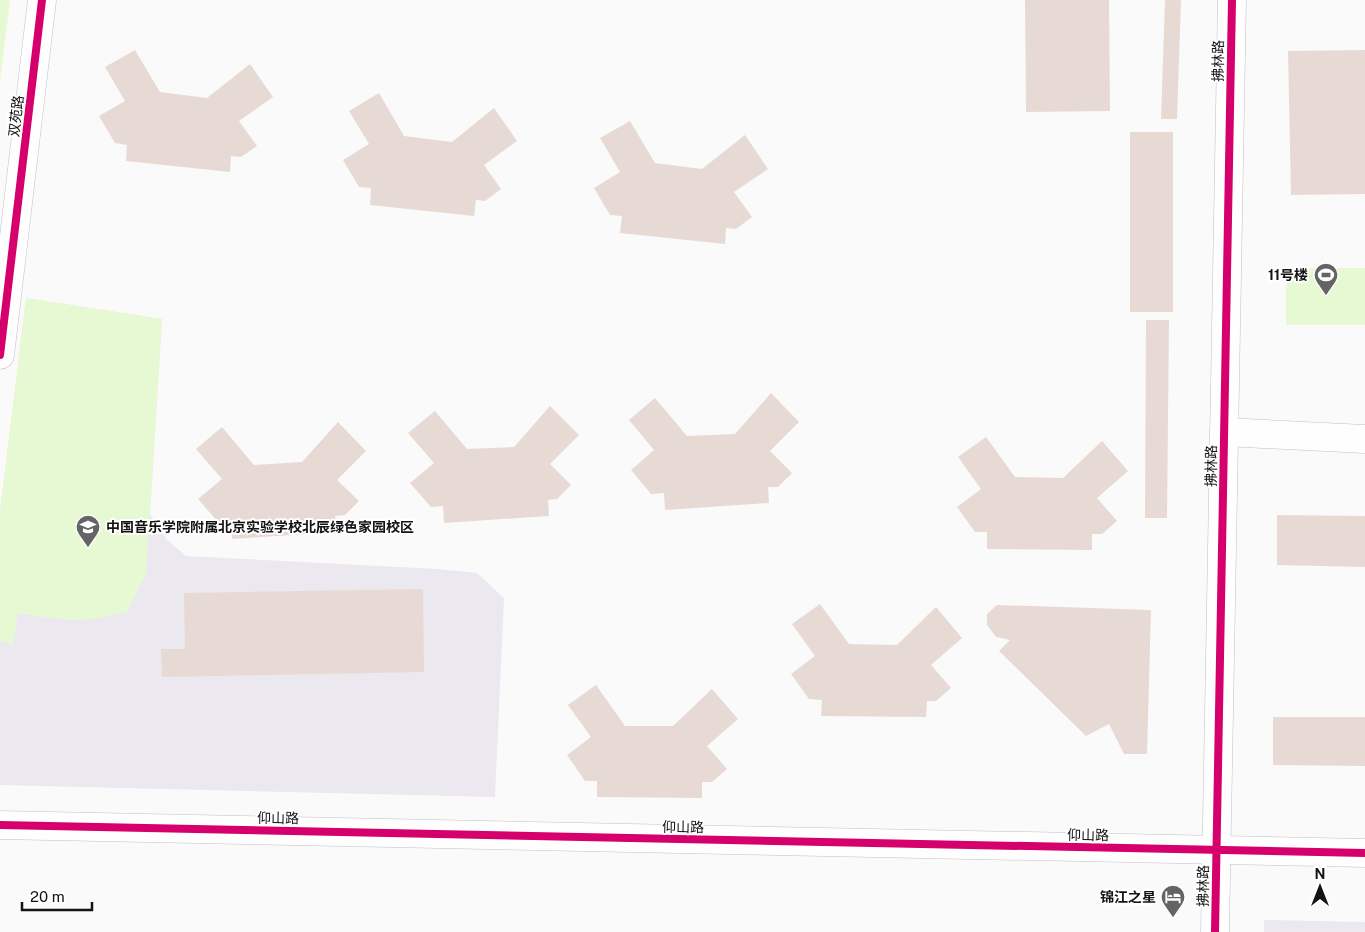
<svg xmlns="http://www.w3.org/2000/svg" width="1365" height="932" viewBox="0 0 1365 932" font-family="'Public Sans','Noto Sans SC',sans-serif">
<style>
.built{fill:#ebe9ef}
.green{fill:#e7f9d3}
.building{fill:#e7dad4}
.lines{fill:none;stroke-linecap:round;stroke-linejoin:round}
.minor-casing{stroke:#c1c1c2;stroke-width:29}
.minor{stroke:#fefefe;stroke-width:28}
.cycleway-casing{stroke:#fff;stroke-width:11}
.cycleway{stroke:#d6006c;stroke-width:8}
.labels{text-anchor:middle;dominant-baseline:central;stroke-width:4;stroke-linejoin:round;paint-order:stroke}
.street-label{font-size:14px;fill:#131314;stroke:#fff}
.poi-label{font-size:14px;font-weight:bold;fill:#131314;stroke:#fff;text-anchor:end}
</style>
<rect width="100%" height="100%" fill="#fafafb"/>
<g class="built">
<polygon points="26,298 162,319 150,514 167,540 186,556 438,569 477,573 504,598 495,797 0,785 0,512"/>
<polygon points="1264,920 1365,922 1365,932 1264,932"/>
</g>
<g class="green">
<polygon points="0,0 10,0 0,82"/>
<rect x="1286" y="268" width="79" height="57"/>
<polygon points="26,298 162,319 146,574 127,612 95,619 66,620 18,613 13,644 0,641 0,512"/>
</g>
<g class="building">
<polygon points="1025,0 1109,0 1110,111 1026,112"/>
<polygon points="1165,0 1181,0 1177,119 1161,119"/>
<polygon points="135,50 160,92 207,98 250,64 273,97 239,121 257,146 241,157 231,156 230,172 126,161 127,145 115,143 99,116 125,101 105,67"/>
<polygon points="1365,50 1365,194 1291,195 1288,51"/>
<polygon points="379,93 404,136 452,142 494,108 517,141 484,165 501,189 485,201 476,200 474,216 370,205 371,188 359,187 343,160 369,144 349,111"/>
<polygon points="630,121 655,163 702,169 745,135 768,169 734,192 752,217 736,229 726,228 725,244 620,233 622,216 610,215 594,188 620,172 600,138"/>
<rect x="1130" y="132" width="43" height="180"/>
<polygon points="1146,320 1169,320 1167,518 1145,518"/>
<polygon points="771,393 799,422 770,451 792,473 778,487 768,487 769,503 665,510 664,493 651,494 631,470 654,450 629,420 655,398 687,436 735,434"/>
<polygon points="550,406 579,435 550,464 571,485 557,499 548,500 549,516 444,523 443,506 431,507 410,483 434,463 408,433 435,411 467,449 514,447"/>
<polygon points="338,422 366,451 337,480 359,501 345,515 335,516 337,532 232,539 231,522 219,523 198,499 222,479 196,449 222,427 254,465 302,462"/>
<polygon points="986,437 1015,477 1063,478 1102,441 1128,471 1097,498 1117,521 1102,534 1092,534 1092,550 987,549 987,532 975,532 957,507 981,489 958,457"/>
<polygon points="1277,515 1365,516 1365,567 1277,565"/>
<polygon points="423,589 424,672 162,677 161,649 185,649 184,593"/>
<polygon points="820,604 849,644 897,645 936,607 962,638 931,665 951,688 936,701 927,701 926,717 821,716 822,700 809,699 791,674 815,656 792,624"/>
<polygon points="997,605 1151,610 1147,754 1124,754 1109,724 1086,736 999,651 1010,640 996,637 987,625 987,614"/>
<polygon points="596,685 625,726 673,726 712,689 738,719 707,746 727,769 712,782 702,782 702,798 597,797 597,781 585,781 567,755 591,737 568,705"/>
<polygon points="1273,717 1365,717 1365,766 1273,765"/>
</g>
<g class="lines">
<defs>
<g id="minor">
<polyline points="0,355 42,0"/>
<polyline points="1224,432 1365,439"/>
<polyline points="0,825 1365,853"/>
<polyline points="1215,932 1232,0"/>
</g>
</defs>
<use href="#minor" class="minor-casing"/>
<use href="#minor" class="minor"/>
<defs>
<g id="cycleway">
<polyline points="0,355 42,0"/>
<polyline points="0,825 1365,853"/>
<polyline points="1215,932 1232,0"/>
</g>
</defs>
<use href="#cycleway" class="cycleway-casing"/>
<use href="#cycleway" class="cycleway"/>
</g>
<defs>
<symbol id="stadium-pin" viewBox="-11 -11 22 30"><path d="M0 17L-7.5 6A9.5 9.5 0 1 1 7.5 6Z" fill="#646465" stroke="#fff"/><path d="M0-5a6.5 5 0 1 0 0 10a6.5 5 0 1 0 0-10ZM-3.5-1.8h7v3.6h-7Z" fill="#fff"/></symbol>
<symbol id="school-pin" viewBox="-11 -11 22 30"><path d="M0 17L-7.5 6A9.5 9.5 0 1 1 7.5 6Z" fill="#646465" stroke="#fff"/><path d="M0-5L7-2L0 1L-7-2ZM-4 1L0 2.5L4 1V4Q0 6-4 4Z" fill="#fff"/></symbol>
<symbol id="hotel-pin" viewBox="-11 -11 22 30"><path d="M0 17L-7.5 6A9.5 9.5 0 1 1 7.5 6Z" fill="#646465" stroke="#fff"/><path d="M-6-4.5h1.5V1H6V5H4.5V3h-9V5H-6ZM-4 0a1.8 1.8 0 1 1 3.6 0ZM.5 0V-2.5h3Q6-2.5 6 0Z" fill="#fff"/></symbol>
</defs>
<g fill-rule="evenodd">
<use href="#stadium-pin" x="1312" y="261" width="28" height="38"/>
<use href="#school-pin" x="74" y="513" width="28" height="38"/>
<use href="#hotel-pin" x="1159" y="883" width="28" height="38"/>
</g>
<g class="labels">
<g class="street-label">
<text transform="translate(1218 61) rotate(-89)">拂林路</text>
<text transform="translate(16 116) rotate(-83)">双苑路</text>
<text transform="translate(1211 466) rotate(-89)">拂林路</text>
<text transform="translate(278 818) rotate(1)">仰山路</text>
<text transform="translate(683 827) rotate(1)">仰山路</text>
<text transform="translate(1088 835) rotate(1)">仰山路</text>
<text transform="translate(1203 886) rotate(-89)">拂林路</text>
</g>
<g class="poi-label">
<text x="1308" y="275">11号楼</text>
<text x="106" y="527" text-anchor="start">中国音乐学院附属北京实验学校北辰绿色家园校区</text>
<text x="1156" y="897">锦江之星</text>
</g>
</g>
<g transform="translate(1320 887)" stroke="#ffffff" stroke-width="4" paint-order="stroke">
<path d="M0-4L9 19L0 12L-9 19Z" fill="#131314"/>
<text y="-8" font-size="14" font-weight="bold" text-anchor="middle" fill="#131314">N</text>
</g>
<path d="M22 902v8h70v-8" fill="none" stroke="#131314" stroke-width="2.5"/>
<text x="30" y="902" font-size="15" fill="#131314" stroke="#ffffff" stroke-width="4" paint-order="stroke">20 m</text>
</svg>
